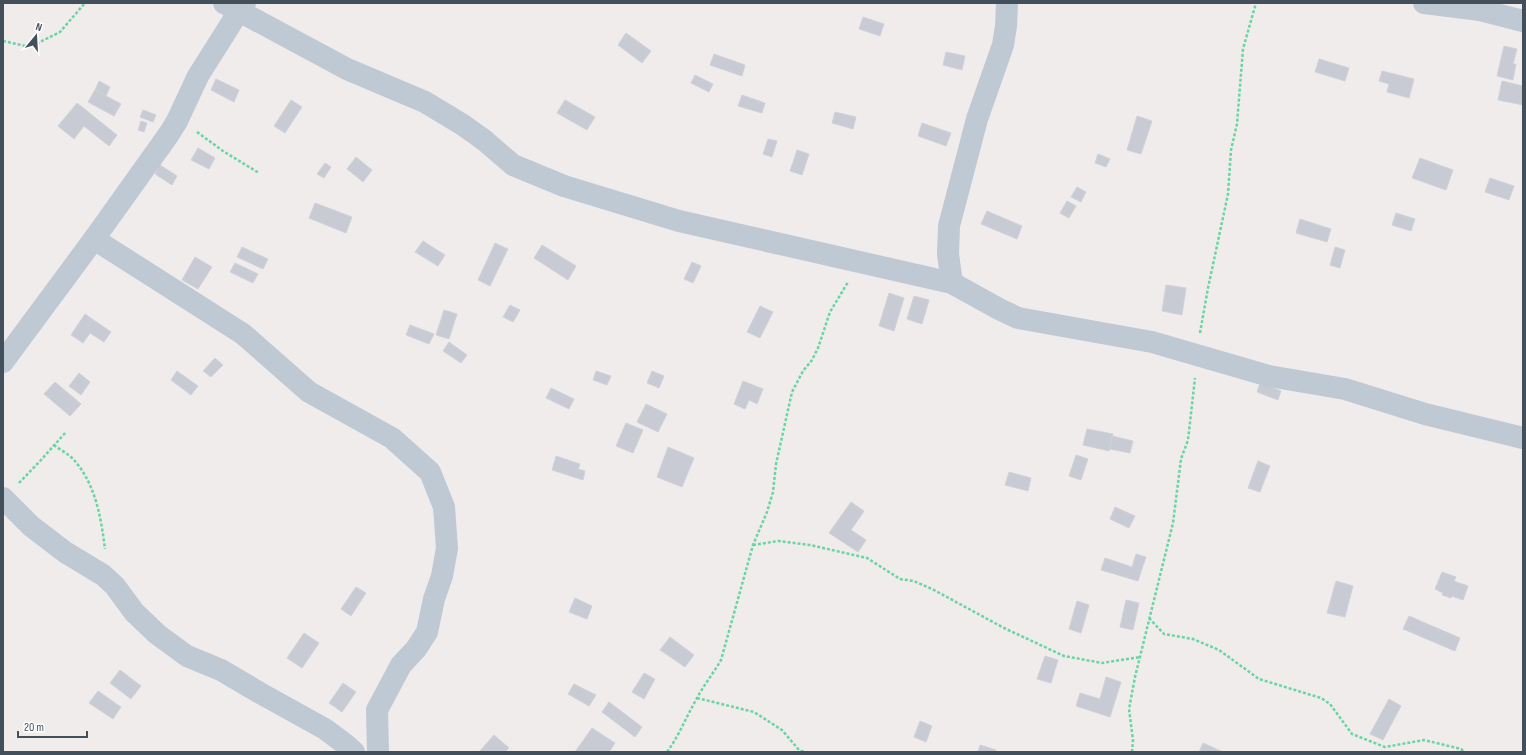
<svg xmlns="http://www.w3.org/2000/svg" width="1526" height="755" viewBox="0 0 1526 755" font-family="'Sofia Sans Condensed',sans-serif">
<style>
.building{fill:#c8cbd3;stroke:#d0d2d9}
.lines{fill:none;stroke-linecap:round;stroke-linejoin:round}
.path{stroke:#69d5a2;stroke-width:2.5;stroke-dasharray:3 2;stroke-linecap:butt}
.minor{stroke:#bec9d4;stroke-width:22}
</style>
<rect width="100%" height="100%" fill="#f0ecec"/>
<g class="building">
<polygon points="863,17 884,24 880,36 859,29"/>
<polygon points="626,33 651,51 642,63 618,45"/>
<polygon points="1504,46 1517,49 1513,64 1516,64 1513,80 1497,76"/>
<polygon points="946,52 965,56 962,70 943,65"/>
<polygon points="714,54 745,65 742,76 710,65"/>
<polygon points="1319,59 1349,68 1345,81 1315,72"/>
<polygon points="1382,71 1414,79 1409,98 1387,92 1389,84 1379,81"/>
<polygon points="695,75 713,84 709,92 691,83"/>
<polygon points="216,79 239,90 234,102 211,90"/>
<polygon points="99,81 110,87 106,96 95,90"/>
<polygon points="1502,81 1523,86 1523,105 1498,100"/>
<polygon points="95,90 121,104 114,116 88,102"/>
<polygon points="742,95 765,103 762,113 738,106"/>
<polygon points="291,100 302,107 285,133 274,126"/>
<polygon points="565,100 595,117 587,130 557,113"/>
<polygon points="77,103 117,135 109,146 84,126 74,139 58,126"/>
<polygon points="143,110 156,115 153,122 140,117"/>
<polygon points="835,112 856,117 853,129 832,123"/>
<polygon points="1137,116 1152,121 1141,154 1127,150"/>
<polygon points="141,121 147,123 144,132 138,130"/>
<polygon points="922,123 951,133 946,146 918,136"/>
<polygon points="768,139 777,141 772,157 763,154"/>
<polygon points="198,148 215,158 209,169 191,160"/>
<polygon points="797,150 809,154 802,175 790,171"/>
<polygon points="1098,154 1110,159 1106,167 1095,163"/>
<polygon points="356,157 372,170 363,182 347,169"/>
<polygon points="1420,158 1453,170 1446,190 1412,178"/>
<polygon points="325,163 331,167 324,178 317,174"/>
<polygon points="160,165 177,176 172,185 155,174"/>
<polygon points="1490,178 1514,186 1509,200 1485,192"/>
<polygon points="1077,187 1086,192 1081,202 1071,197"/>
<polygon points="1067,201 1076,206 1069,218 1060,213"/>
<polygon points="315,203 352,217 346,233 309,218"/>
<polygon points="987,211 1022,226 1017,239 981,224"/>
<polygon points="1396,213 1415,219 1411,231 1392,225"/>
<polygon points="1300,219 1331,229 1327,242 1296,233"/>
<polygon points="423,241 445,255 438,266 415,252"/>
<polygon points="495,243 508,249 490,286 478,280"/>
<polygon points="542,245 576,266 568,280 534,258"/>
<polygon points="242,247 268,259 263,269 237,257"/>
<polygon points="1335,247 1345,250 1340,268 1330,265"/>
<polygon points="195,257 212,267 198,289 182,280"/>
<polygon points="692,262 701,266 693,283 684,279"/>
<polygon points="235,263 258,274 253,283 230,272"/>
<polygon points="1166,285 1186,288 1182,315 1162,311"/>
<polygon points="889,293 904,298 894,331 879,326"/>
<polygon points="914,296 929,300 922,324 907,319"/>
<polygon points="510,305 520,310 513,322 503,317"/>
<polygon points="760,306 773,312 760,338 747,332"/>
<polygon points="444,310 457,314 449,339 436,335"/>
<polygon points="85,314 111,332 104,342 90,333 83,343 71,335"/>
<polygon points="410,325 434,334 429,344 406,335"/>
<polygon points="449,342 467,355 461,363 443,351"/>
<polygon points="215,358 223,365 211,377 203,371"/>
<polygon points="177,371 198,386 191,395 171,380"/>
<polygon points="596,371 611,376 607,385 593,380"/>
<polygon points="652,371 664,376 659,388 647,383"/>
<polygon points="79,373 90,382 81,395 69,386"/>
<polygon points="743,381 763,389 757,404 749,400 745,409 734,404"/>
<polygon points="55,382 81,404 70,416 44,394"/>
<polygon points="1260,383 1281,391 1278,400 1257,392"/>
<polygon points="551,388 574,399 569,409 546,398"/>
<polygon points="646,404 667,414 658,432 637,422"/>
<polygon points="626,423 643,430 633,453 616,446"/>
<polygon points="1087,429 1113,434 1109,451 1083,445"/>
<polygon points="1112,436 1133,441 1130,453 1110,449"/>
<polygon points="668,447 694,458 682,487 657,477"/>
<polygon points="1076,455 1088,459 1081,480 1069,476"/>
<polygon points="556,456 580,464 578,469 585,471 583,480 552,470"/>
<polygon points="1258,461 1270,466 1260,492 1248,488"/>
<polygon points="1009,472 1031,478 1028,491 1005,485"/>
<polygon points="851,502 864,511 851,530 866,540 858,552 829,533"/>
<polygon points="1115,507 1135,516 1129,528 1110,519"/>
<polygon points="1136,554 1146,557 1138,581 1101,570 1105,558 1132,567"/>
<polygon points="1442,572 1456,577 1454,581 1468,586 1463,600 1452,596 1451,598 1442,595 1443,593 1435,589"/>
<polygon points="1336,581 1353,586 1345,617 1327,613"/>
<polygon points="356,587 366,593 351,616 341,609"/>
<polygon points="575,598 592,606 587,619 569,612"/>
<polygon points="1126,600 1139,603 1133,630 1120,627"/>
<polygon points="1077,601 1089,605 1081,633 1069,629"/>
<polygon points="1409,616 1460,638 1455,651 1403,629"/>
<polygon points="304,633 319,643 302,668 287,658"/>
<polygon points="670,637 694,655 685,667 660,650"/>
<polygon points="1045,656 1058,660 1051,683 1037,679"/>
<polygon points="120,670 141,686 131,699 110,683"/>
<polygon points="644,673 655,679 644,699 632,692"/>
<polygon points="1106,677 1121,682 1110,717 1076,706 1080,693 1100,699"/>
<polygon points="343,683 356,692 342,712 329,703"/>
<polygon points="574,684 596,695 589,706 568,694"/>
<polygon points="98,691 121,707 113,719 89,703"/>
<polygon points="1389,699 1401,706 1383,740 1370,734"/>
<polygon points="609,702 642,727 635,737 602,712"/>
<polygon points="920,721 932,726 926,742 914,737"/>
<polygon points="592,728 615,743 609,752 575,752"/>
<polygon points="494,735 509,748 505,752 479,752"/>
<polygon points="1203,743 1223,752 1199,752"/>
<polygon points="980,745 996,750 995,752 978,752"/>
</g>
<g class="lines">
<g class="path">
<polyline points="3,41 30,47 60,32 85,3"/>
<polyline points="197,132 223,151 259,173"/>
<polyline points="1200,333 1208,288 1228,194 1231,150 1237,124 1243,49 1256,3"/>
<path d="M54 445C60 450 69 454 74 460 96 485 101 518 105 549"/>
<polyline points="19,483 41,460 66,432"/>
<polyline points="753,545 778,541 810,545 867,558 900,579 914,581 934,590 1004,628 1064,656 1102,663 1140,657"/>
<polyline points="1149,618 1164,634 1193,639 1219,650 1259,679 1321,698 1330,704 1352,734 1385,747 1424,740 1461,749 1464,752"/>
<polyline points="697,698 754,712 782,730 799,750 804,752"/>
<path d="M667 752C679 736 686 717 696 700 703 686 713 674 721 660L753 545 767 512 773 492 776 464 792 392 803 371 812 360 818 348 830 312 848 282"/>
<polyline points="1132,752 1133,740 1129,709 1135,677 1173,523 1181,459 1188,440 1195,378"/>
</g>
<g class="minor">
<polyline points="224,3 347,69 425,102 463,125 484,140 513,165 564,186 679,221 952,283 999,309 1018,318 1152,342 1269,376 1345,389 1425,414 1523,438"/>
<polyline points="1424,3 1480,10 1523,21"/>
<polyline points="94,239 243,334 309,392 392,438 430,472 444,507 447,548 442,576 434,599 427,632 416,649 401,665 377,710 378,752"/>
<polyline points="952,283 948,254 949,226 977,119 1003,45 1006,26 1007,3"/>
<polyline points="3,362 94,239 169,134 177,121 198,76 239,11 245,3"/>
<polyline points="3,498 31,526 65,552 103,575 115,586 134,612 157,634 187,656 221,670 260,693 325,729 345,744 354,752"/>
</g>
</g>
<rect width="1526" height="755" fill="none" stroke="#43505c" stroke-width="8"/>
<g transform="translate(36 36) rotate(18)" stroke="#ffffff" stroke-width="3" paint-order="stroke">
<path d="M0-3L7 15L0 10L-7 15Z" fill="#43505c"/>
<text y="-6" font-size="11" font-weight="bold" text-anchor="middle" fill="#43505c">N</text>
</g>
<path d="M18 731v6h69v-6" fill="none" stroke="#43505c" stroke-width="2"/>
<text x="24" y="731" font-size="12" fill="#43505c" stroke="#ffffff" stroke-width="3" paint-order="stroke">20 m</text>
</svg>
